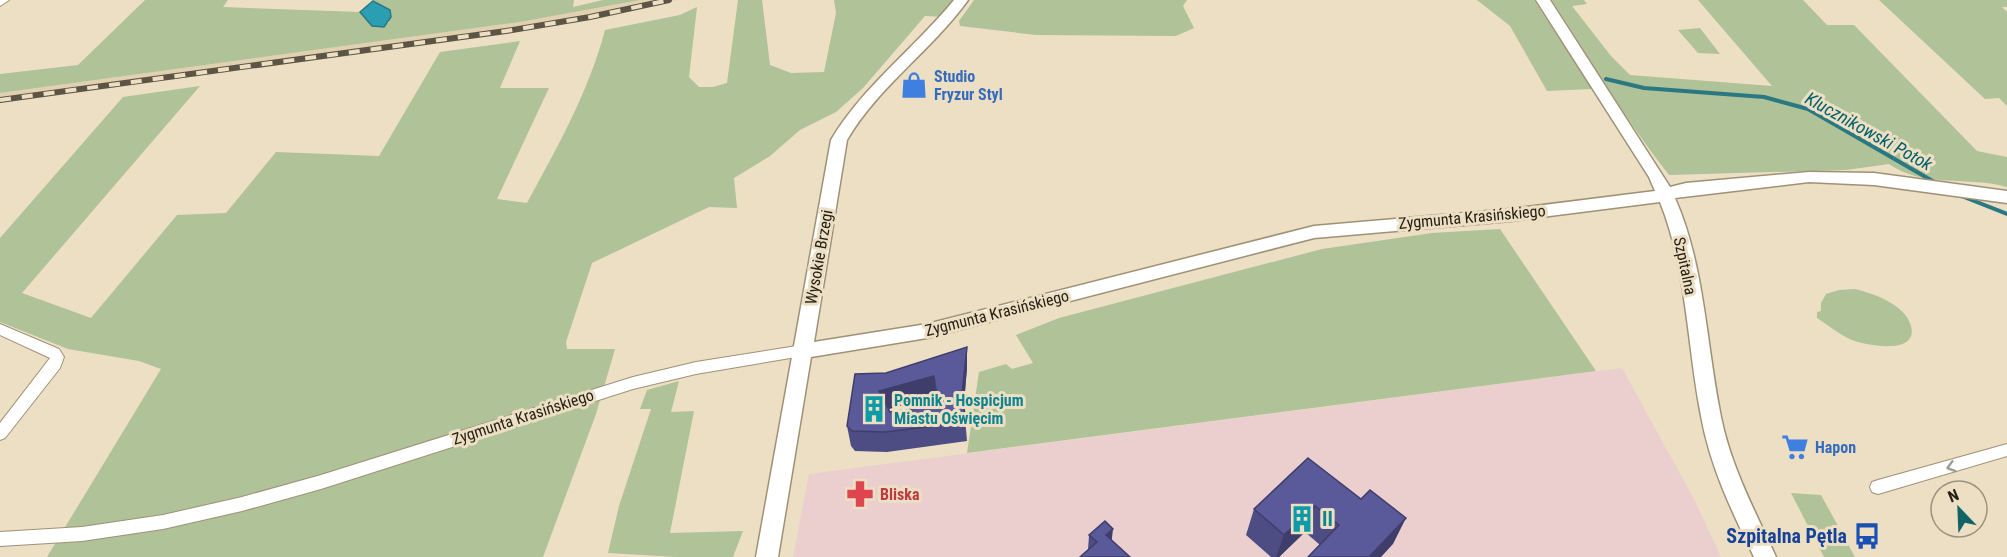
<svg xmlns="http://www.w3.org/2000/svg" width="2007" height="557" viewBox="0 0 2007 557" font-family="'Roboto Condensed',sans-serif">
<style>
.built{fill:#e2d1b0}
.medical{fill:#eacfce}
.green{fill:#b0c297}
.water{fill:#2c9eb1;stroke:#2a7882;stroke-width:1.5}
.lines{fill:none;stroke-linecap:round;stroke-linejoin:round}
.stream{stroke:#2a7882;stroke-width:4}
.minor-casing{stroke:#9e9177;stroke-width:2}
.tertiary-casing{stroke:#9e9177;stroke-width:3}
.minor{fill:#fff;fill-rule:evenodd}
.tertiary{fill:#fff;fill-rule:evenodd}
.rail-casing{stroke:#5c5546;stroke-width:6}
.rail{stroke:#ecdfc3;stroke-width:4;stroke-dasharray:11;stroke-linecap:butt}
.wall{fill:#4d4d84;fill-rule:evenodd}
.shaded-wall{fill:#3f3e6b}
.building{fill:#5a5999;stroke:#3f3e6b;stroke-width:1.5;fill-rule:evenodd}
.oneway{stroke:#9d9b96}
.labels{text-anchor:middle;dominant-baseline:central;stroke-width:6;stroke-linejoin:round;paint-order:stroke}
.shop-label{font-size:16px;font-weight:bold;fill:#366cbe;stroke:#ecdfc3;text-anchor:start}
.street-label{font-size:16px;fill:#252016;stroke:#ecdfc3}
.culture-label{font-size:16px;font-weight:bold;fill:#0d838f;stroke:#ecdfc3;text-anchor:start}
.health-label{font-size:16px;font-weight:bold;fill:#be3a42;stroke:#ecdfc3;text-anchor:start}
.water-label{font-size:18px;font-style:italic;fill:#005f6d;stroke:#ecdfc3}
.near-culture-label{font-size:20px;font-weight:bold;fill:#0d838f;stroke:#ecdfc3;text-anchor:start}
.near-transit-label{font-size:20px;font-weight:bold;fill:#164399;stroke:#ecdfc3;text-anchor:end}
</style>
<rect width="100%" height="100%" fill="#ecdfc3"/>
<polygon class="built" points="640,0 677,0 617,14 526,31 0,103 0,93 520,22"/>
<polygon class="medical" points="1622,368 1695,501 1721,557 793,557 809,474"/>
<g class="green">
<polygon points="145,0 228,0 223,7 360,12 372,26 389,23 390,10 373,0 574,0 573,7 603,0 640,0 520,22 0,93 0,74 78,65"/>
<path d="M738 0H762L770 65 791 73 824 72 836 13 834 0H958L944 17 925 16 863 88 836 112 800 130 770 156 734 178 737 208 709 207 592 263 566 342 567 349H615L596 414 543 557H47L161 369 139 361 68 349 0 322V238L123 97 200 86 22 293 91 318 177 215 226 213 276 152 379 156 440 52 520 41 500 88H549L497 199 527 203C557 148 589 91 605 30L680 15 697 7 689 77 699 87H713L727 83Z"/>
<polygon points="974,0 1187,0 1183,6 1194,28 1176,36 1036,35 960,26 959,21"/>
<polygon points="1477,0 1534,0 1592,89 1547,91 1510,26"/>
<path d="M1552 0H1584L1587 4 1572 6 1611 56 1630 75 1772 86 1698 0H1803L1827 25H1854L1977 151 2007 157V187C1968 176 1923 188 1889 164L1846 170 1669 175C1625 120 1590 58 1552 0Z"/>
<polygon points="1879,0 2007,0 2007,7 2002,7 2007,12 2007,106 1999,98 1985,99"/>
<polygon points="1700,28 1720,54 1698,53 1678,30"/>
<polygon points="1500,229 1596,371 967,453 979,372 1006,364 1012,369 1033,363 1016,335 1059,318 1322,249 1432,233"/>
<path d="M1855 289C1874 294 1905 304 1911 326 1919 356 1864 345 1852 340 1840 335 1828 325 1817 318V312L1821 311V303L1826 294 1839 290Z"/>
<polygon points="679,381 671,412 694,411 670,533 743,531 733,557 676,557 608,553 619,506 651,409 640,409 647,390"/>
<polygon points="1791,493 1821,495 1855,557 1824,557"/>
</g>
<polygon class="water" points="373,1 390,10 391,17 384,27 372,26 360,12"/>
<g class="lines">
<g class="stream">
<polyline points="1606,79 1644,88 1764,97 1808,109 1936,183"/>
<polyline points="1959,195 2007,214"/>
</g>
<defs>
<g id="minor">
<polygon points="0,0 9,0 0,6"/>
<polygon points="0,324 59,349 64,357 60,368 5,438 0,440 0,423 50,358 0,335"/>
<polygon points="803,345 808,347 810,351 808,355 696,374 633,389 321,489 242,511 163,529 82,541 0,546 0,532 82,527 163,515 242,497 321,475 633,377 696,362"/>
<polygon points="2007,444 2007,456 1878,494 1872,492 1870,487 1872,482 1878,480"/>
</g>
<path id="tertiary" d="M954 0H968C932 50 878 87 847 140L814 342 927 324 1314 226 1511 209 1655 191 1649 177 1536 0H1550L1670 187 1686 183 1809 172 1874 173 2007 191V203L1874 185 1809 182 1675 198C1705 266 1706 344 1721 417 1731 467 1755 511 1776 557H1754C1732 512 1710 466 1701 416 1687 345 1687 269 1660 202L1511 221 1314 238 927 338 811 357 778 557H756L831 140C863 86 915 48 954 0Z"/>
</defs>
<use href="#minor" class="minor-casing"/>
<use href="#tertiary" class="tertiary-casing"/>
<use href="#minor" class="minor"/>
<use href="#tertiary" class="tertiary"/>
<defs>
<polyline id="rail" points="0,100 506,31 590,17 669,0"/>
</defs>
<use href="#rail" class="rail-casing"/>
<use href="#rail" class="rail"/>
</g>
<g class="wall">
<path d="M967 347V367L964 406 967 441 887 452 855 451 851 446 847 426 886 373ZM935 396 937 406 890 412 888 409Z"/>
<polygon points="1308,458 1393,544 1320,545 1305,532 1279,557 1271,557 1246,535 1254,509"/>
<polygon points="1089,535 1112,541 1088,550"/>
</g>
<g class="shaded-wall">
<polygon points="967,347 967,367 963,414 962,394"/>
<polygon points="934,376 935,396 882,411 879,391"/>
<polygon points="1315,506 1305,532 1279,557 1276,557 1284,535"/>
<polygon points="1406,518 1393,544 1381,557 1369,557"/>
<polygon points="1113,529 1110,555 1106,535"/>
</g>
<g class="building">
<path d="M967 347 962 394 966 422 885 432 852 431 847 426 855 374 886 373ZM934 376 938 405 890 412 879 391Z"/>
<polygon points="1308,458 1361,499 1370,490 1406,518 1369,557 1308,557 1339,525 1315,506 1284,535 1254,509"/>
<polygon points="1105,521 1113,529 1106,535 1130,557 1080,557 1097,542 1089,535"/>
</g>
<defs><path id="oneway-chevron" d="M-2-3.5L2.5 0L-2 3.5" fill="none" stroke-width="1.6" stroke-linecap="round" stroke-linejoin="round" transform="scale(1.5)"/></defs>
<use class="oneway" href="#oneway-chevron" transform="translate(1951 467) rotate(164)"/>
<defs>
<symbol id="shop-bare" viewBox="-9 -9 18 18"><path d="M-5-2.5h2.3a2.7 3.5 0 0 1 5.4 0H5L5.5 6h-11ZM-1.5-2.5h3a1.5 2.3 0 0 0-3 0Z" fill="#3f7fe0" stroke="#ecdfc3" stroke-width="2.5" paint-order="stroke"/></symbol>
<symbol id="building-bare" viewBox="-9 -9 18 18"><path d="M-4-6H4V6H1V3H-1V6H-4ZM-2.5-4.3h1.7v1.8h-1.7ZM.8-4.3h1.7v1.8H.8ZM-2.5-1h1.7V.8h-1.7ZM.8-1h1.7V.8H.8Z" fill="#0f9aa8" stroke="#ecdfc3" stroke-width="2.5" paint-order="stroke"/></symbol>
<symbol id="supermarket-bare" viewBox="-9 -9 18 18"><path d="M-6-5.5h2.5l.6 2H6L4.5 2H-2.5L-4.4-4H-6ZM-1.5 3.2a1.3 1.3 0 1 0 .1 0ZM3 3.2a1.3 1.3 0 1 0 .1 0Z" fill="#3f7fe0" stroke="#ecdfc3" stroke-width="2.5" paint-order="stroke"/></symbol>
<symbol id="pharmacy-bare" viewBox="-9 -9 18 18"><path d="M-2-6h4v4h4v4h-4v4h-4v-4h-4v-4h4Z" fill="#e0444e" stroke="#ecdfc3" stroke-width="2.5" paint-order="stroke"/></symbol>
<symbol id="bus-bare" viewBox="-9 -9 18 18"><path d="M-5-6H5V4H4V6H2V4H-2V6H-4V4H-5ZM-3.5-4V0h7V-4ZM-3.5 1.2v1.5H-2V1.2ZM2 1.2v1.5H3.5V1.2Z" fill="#1a4fb4" stroke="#ecdfc3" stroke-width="2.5" paint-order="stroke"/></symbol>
</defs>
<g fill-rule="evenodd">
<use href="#shop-bare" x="895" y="66" width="38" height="38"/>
<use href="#building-bare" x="855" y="390" width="38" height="38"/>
<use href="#supermarket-bare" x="1776" y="428" width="38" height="38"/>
<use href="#pharmacy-bare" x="841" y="475" width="38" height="38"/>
<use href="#building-bare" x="1283" y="500" width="38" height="38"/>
<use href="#bus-bare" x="1848" y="517" width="38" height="38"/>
</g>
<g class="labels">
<g class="shop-label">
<text x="934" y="76">Studio<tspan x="934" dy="18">Fryzur Styl</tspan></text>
<text x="1815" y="447">Hapon</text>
</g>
<g class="street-label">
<text transform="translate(1472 217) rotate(-5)">Zygmunta Krasińskiego</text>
<text transform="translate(819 257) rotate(-80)">Wysokie Brzegi</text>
<text transform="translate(1685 266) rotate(78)">Szpitalna</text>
<text transform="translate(997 313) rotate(-14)">Zygmunta Krasińskiego</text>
<text transform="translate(523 417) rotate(-18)">Zygmunta Krasińskiego</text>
</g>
<g class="culture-label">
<text x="894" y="400">Pomnik - Hospicjum<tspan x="894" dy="18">Miastu Oświęcim</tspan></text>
</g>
<g class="health-label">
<text x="880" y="494">Bliska</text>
</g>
<g class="water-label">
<text transform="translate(1869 131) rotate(29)">Klucznikowski Potok</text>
</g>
<g class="near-culture-label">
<text x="1322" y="519">II</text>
</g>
<g class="near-transit-label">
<text x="1847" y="536">Szpitalna Pętla</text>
</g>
</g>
<g transform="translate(1959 509) rotate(337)"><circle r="28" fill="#ecdfc3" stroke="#9c937e" stroke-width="1.5"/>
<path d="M0-4.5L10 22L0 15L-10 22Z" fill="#126365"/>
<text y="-9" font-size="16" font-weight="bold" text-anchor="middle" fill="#252016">N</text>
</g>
</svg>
